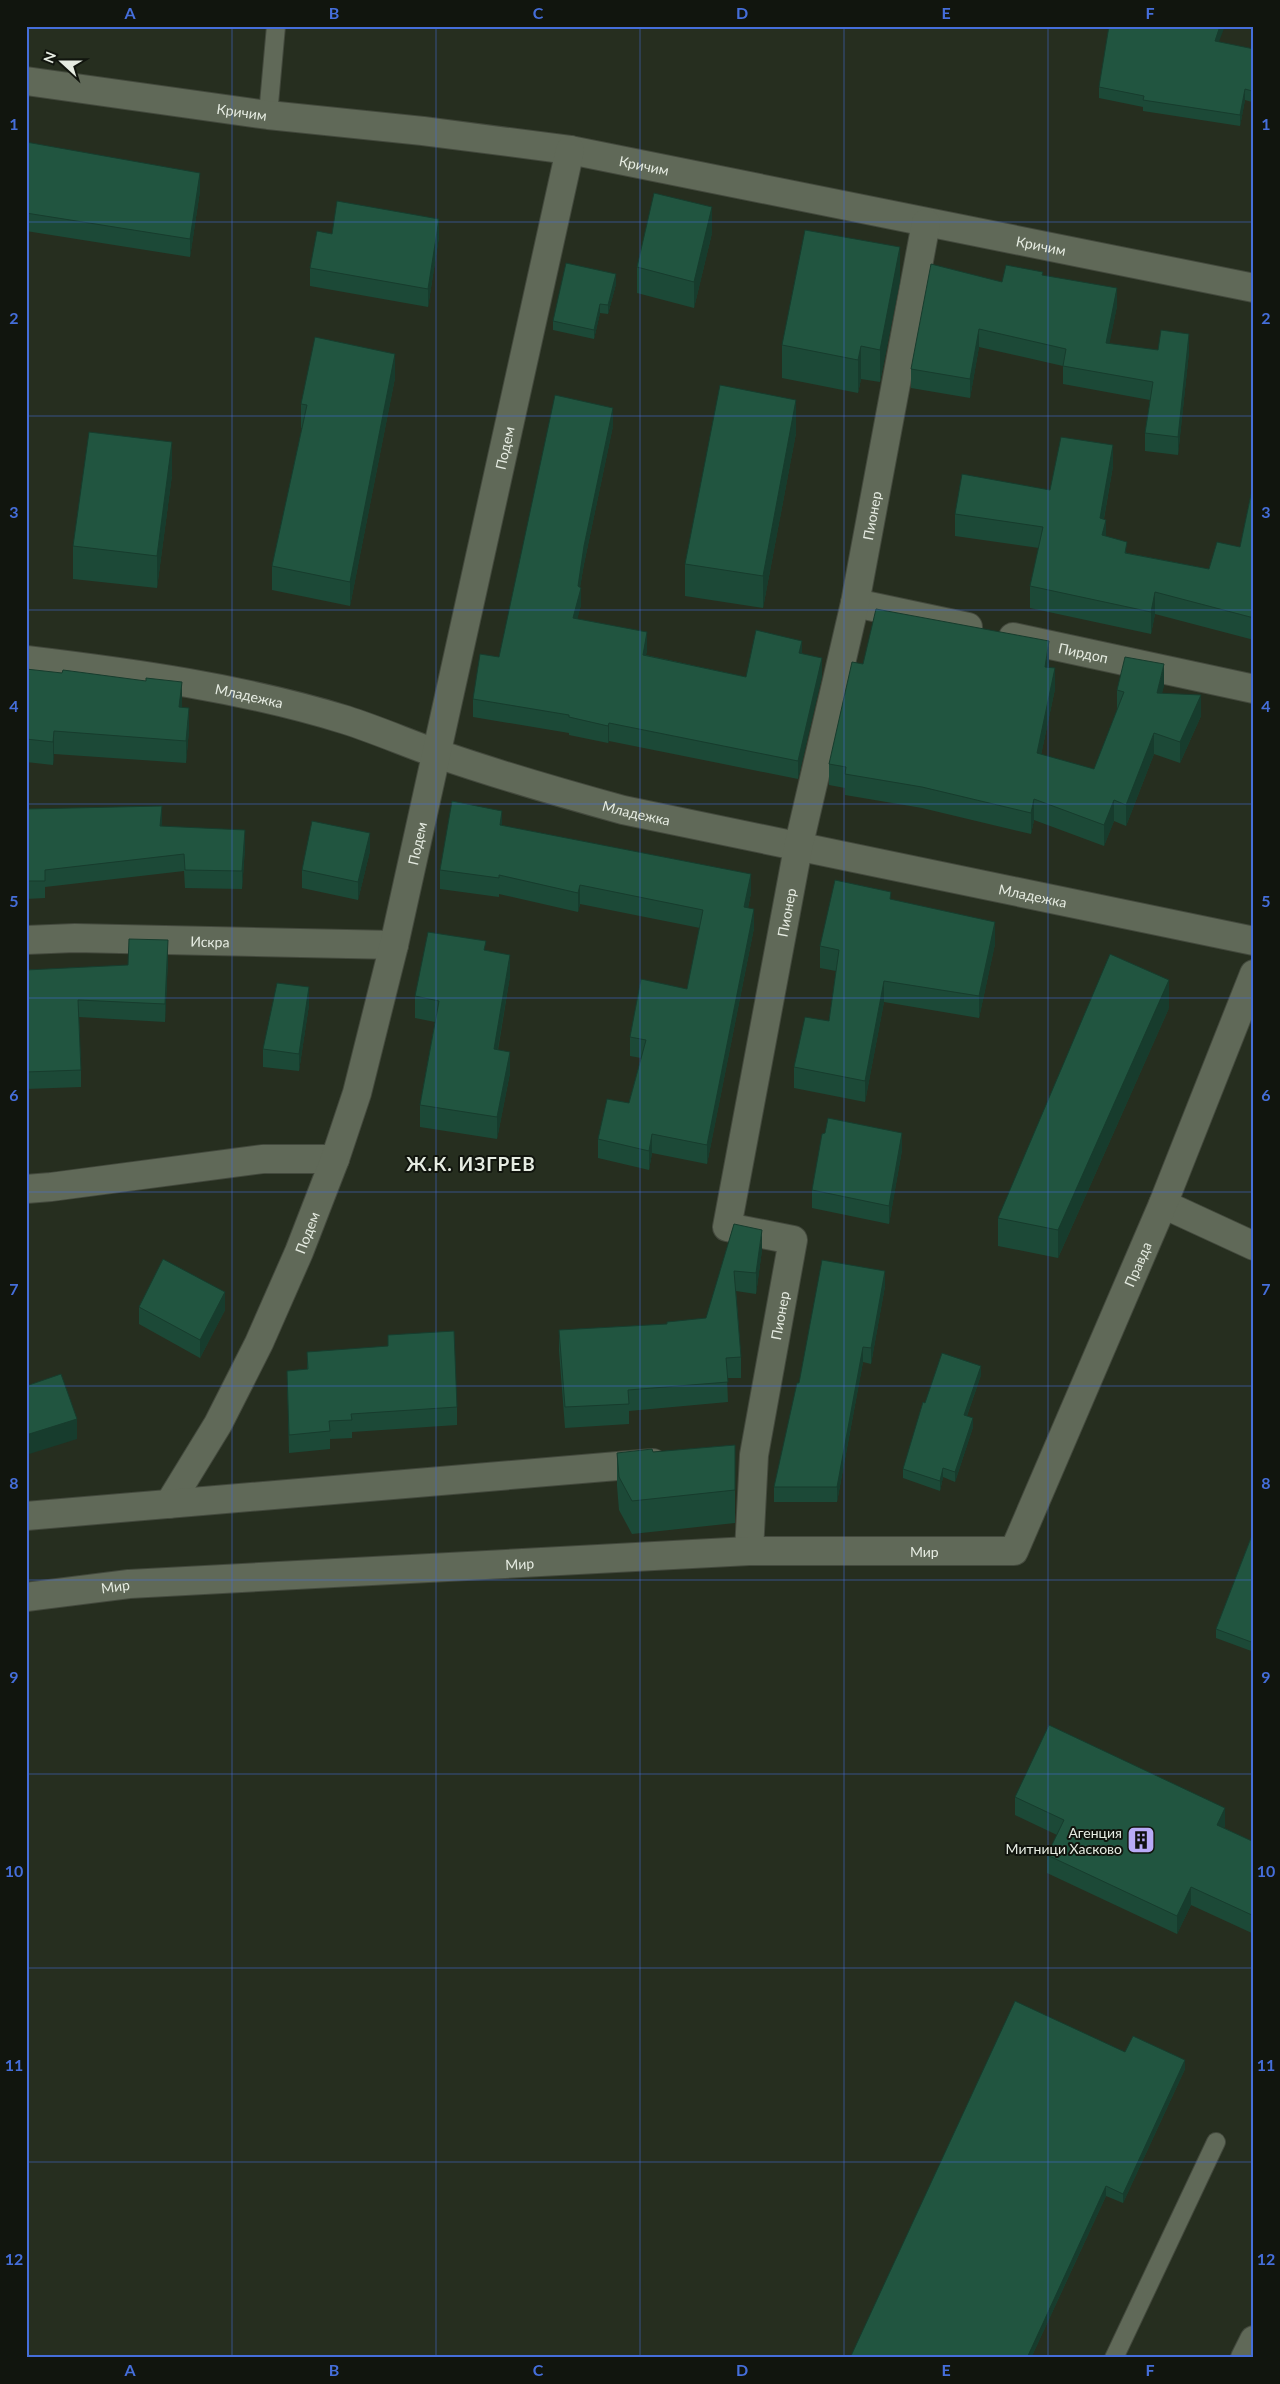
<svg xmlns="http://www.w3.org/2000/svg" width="1280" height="2384" viewBox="0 0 1280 2384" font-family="Lato,sans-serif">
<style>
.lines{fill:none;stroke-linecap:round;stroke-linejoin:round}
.lane-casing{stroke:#43493d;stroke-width:20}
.street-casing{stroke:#43493d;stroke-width:30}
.lane{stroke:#606958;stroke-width:18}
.street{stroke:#606958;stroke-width:28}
.wall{fill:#1c4937}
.shaded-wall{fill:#173c2d}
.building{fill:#215540;stroke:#173c2d}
.grid{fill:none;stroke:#456eda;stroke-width:1;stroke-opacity:0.55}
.labels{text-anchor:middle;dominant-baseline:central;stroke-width:4;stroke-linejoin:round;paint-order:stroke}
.street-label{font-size:14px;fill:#e6ece2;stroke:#11150e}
.poi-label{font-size:14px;fill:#e6ece2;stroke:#11150e;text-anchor:end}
.district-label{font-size:19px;font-weight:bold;letter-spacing:1px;fill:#e6ece2;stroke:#11150e}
.neatline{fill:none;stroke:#456eda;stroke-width:2}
.grid-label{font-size:16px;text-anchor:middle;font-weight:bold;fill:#456eda}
</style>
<rect width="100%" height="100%" fill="#262e1f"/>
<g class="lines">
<defs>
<g id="lane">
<polyline points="268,115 276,26"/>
<polyline points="1114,2358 1216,2142"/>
</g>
<g id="street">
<path id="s1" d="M26 81 268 115 423 131 570 150 1254 288"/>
<polyline points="855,603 968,627"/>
<path id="s2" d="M1013 637 1254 689"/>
<path id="s3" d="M26 660C134 673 242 688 346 720 377 730 407 743 438 754 499 775 561 793 623 810L1254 941"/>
<path id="s4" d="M26 940 75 938 394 945"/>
<polyline points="26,1189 51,1187 263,1159 335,1159"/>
<polyline points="1163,1204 1254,1246"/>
<path id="s5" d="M169 1504 218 1424 259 1343 299 1252 335 1159 357 1093 394 945 570 150"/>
<polyline points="26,1516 653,1463"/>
<path id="s6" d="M749 1551 754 1455 793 1240 727 1227 798 848 855 603 926 223"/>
<path id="s7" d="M26 1597 129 1584 749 1551H1014L1163 1204 1254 974"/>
<polyline points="1245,2358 1254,2340"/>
</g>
</defs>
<use href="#lane" class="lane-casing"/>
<use href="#street" class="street-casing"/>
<use href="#lane" class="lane"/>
<use href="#street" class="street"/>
</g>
<g class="wall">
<polygon points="1219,42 1254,60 1252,102 1245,100 1240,126 1143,111 1143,107 1099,98 1099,87"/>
<polygon points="26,142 200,191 190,257 26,231"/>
<polygon points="712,233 694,308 637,293 637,267"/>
<polygon points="332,234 439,237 428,307 310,286 310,268"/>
<polygon points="1043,275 1117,306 1109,344 1158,350 1189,352 1178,455 1145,451 1145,433 1150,400 1063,384 1063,366 979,347 970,398 911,388 911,369 1002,282"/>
<polygon points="900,280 880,382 861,379 858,393 782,378 782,345"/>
<polygon points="616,284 608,314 600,313 594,339 553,330 553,321"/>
<polygon points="395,378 350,606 272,590 272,566 302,428 301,428 301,404"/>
<polygon points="613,426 584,564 580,587 581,605 577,619 647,650 646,655 746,677 802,653 822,676 798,779 609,741 608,743 569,735 569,733 473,717 473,699 499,657"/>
<polygon points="796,433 763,608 685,596 685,564"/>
<polygon points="1113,466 1104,519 1106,536 1127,553 1209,569 1240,547 1254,480 1254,640 1155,614 1151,634 1030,608 1030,586 1039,548 955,536 955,514 1050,490"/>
<polygon points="172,475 157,588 73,579 73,546"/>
<polygon points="1049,662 1049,667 1055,689 1041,755 1094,769 1117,710 1117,690 1164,685 1162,693 1201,716 1180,763 1154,754 1126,826 1114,821 1104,846 1034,820 1031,834 922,808 845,795 845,788 829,785 829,764 863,664"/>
<polygon points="26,669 182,705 182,708 189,730 186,763 54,754 53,765 26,762"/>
<polygon points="26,809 162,826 245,848 242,889 185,888 184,871 45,887 45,898 26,899"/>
<polygon points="502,825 751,893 748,908 754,928 707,1164 652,1153 649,1170 598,1158 598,1139 629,1103 641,1058 630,1056 630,1037 687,989 700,928 580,904 578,912 499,894 499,897 440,889 440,870"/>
<polygon points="370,851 358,900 302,888 302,870"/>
<polygon points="891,900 995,944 979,1018 884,1002 865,1102 794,1088 794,1067 829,1021 836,971 820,968 820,946"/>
<polygon points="486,950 510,976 498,1050 510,1073 497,1139 420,1127 420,1105 435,1022 415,1018 415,996"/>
<polygon points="168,958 165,1022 79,1017 81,1070 81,1087 26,1089 26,970 128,965"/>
<polygon points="309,1005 299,1071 263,1067 263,1049"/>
<polygon points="1169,1008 1058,1258 998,1246 998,1218"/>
<polygon points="902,1150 889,1224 812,1208 812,1190"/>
<polygon points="734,1224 762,1250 756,1294 736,1291 741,1357 741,1378 727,1378 728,1402 629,1411 629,1424 565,1428 559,1351 559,1330 667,1324 706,1318"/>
<polygon points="885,1286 871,1364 863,1362 837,1502 774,1502 774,1487 799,1383"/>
<polygon points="139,1307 225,1310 200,1358 139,1324"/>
<polygon points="307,1352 457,1407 457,1425 352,1432 352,1438 330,1439 330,1449 289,1453 287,1371 307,1369"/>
<polygon points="981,1375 967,1416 973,1427 955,1482 943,1477 940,1491 903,1478 903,1469 925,1403"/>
<polygon points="735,1445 735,1523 632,1534 619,1510 617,1486 617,1453 653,1452"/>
<polygon points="1254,1530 1254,1652 1216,1638 1216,1629"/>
<polygon points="1015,1797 1225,1826 1224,1828 1254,1842 1254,1934 1191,1905 1177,1934 1047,1873 1047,1855 1057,1835 1015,1815"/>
<polygon points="1125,2052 1185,2069 1123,2203 1106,2196 1031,2358"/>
</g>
<g class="shaded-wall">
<polygon points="1220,26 1225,26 1215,52 1215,41"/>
<polygon points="1245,89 1245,100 1240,126 1240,115"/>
<polygon points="200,173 200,191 190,257 190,239"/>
<polygon points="712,207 712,233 694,308 694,282"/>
<polygon points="439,219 439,237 428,307 428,289"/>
<polygon points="900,247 900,280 880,382 880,350"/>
<polygon points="616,274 616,284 608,314 608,305"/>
<polygon points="1117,288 1117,306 1106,361 1106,343"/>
<polygon points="600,304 600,313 594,339 594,330"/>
<polygon points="979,329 979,347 970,398 970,379"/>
<polygon points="1189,334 1189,352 1178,455 1178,437"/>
<polygon points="861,346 861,379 858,393 858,360"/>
<polygon points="395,354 395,378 350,606 350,582"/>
<polygon points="796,400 796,433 763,608 763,576"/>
<polygon points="613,408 613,426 584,564 579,593 581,588 581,605 573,636 573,618 584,546"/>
<polygon points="172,442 172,475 157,588 157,556"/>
<polygon points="1113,445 1113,466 1100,540 1100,518"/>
<polygon points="1106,520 1106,541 1102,535"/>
<polygon points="1155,592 1155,614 1151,634 1151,612"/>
<polygon points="647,632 647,650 643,672 643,655"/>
<polygon points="802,641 802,658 799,653"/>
<polygon points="1049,641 1049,662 1045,688 1045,667"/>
<polygon points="822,658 822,676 798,779 798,761"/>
<polygon points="1164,664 1164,685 1157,714 1157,693"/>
<polygon points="1055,668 1055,689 1037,774 1037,753"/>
<polygon points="182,682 182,705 179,730 179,707"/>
<polygon points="1201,695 1201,716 1180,763 1180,742"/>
<polygon points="189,708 189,730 186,763 186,741"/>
<polygon points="609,723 609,741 608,743 608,726"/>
<polygon points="54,731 54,754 53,765 53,742"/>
<polygon points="1154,733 1154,754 1126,826 1126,805"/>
<polygon points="1034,799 1034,820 1031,834 1031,813"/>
<polygon points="1114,800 1114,821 1104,846 1104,825"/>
<polygon points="162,806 162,824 160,844 160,826"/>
<polygon points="502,811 502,830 500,825"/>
<polygon points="245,830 245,848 242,889 242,871"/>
<polygon points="370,833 370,851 358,900 358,882"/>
<polygon points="751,874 751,893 744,926 744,907"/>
<polygon points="580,885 580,904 578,912 578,893"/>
<polygon points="754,909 754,928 707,1164 707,1145"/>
<polygon points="995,922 995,944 979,1018 979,996"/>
<polygon points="168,940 168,958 165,1022 165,1004"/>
<polygon points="510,955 510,976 494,1071 494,1049"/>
<polygon points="1169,980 1169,1008 1058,1258 1058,1230"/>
<polygon points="884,981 884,1002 865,1102 865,1081"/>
<polygon points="309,987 309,1005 299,1071 299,1054"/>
<polygon points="510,1052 510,1073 497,1139 497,1117"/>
<polygon points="902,1133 902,1150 889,1224 889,1206"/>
<polygon points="652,1134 652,1153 649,1170 649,1151"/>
<polygon points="762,1230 762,1250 756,1294 756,1273"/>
<polygon points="885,1271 885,1286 871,1364 871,1348"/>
<polygon points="225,1292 225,1310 200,1358 200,1340"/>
<polygon points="863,1347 863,1362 837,1502 837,1487"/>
<polygon points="981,1366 981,1375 964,1424 964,1415"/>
<polygon points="973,1418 973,1427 955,1482 955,1472"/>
<polygon points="77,1419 77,1439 26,1455 26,1435"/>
<polygon points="943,1468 943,1477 940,1491 940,1481"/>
<polygon points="1225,1808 1225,1826 1217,1843 1217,1825"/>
<polygon points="1191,1887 1191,1905 1177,1934 1177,1916"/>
<polygon points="1185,2060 1185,2069 1123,2203 1123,2194"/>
<polygon points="1106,2186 1106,2196 1031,2358 1027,2358"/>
</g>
<g class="building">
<polygon points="1109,26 1220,26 1215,41 1254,49 1252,91 1245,89 1240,115 1143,100 1144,96 1099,87"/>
<polygon points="26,142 200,173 190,239 26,213"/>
<polygon points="654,193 712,207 694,282 637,267"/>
<polygon points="337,201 439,219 428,289 310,268 317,231 332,234"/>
<polygon points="805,230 900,247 880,350 861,346 858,360 782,345"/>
<polygon points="566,263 616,274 608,305 600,304 594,330 553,321"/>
<polygon points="931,264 1002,282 1006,265 1043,272 1042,275 1117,288 1106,343 1158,350 1161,330 1189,334 1178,437 1145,433 1153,382 1063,366 1066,349 979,329 970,379 911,369"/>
<polygon points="315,337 395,354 350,582 272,566 307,405 301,404"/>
<polygon points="720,385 796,400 763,576 685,564"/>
<polygon points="555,395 613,408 584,546 578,586 581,588 573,618 647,632 643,655 746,677 756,630 802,641 799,653 822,658 798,761 609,723 608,726 569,717 569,715 473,699 480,654 499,657"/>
<polygon points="89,432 172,442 157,556 73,546"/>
<polygon points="1061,437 1113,445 1100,518 1106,520 1102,535 1127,542 1125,553 1209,569 1217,542 1240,547 1254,480 1254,618 1155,592 1151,612 1030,586 1043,527 955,514 962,474 1050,490"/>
<polygon points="876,609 1049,641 1045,667 1055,668 1037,753 1094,769 1124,692 1117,690 1125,657 1164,664 1157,693 1201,695 1180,742 1154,733 1126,805 1114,800 1104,825 1034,799 1031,813 922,787 845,774 846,767 829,764 852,662 863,664"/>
<polygon points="26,669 62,673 63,670 146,681 146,678 182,682 179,707 189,708 186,741 54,731 53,742 26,739"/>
<polygon points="452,801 502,811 500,825 751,874 744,907 754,909 707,1145 652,1134 649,1151 598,1139 607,1099 629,1103 646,1040 630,1037 641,979 687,989 703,910 580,885 578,893 499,875 499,878 440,870"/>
<polygon points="162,806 160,826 245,830 242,871 185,870 184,854 45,870 45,881 26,881 26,809"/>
<polygon points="312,821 370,833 358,882 302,870"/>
<polygon points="835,880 891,892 890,899 995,922 979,996 884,981 865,1081 794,1067 805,1017 829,1021 839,950 820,946"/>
<polygon points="428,932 486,941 484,950 510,955 494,1049 510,1052 497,1117 420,1105 439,1001 415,996"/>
<polygon points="129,939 168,940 165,1004 78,1000 81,1070 26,1072 26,970 128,965"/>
<polygon points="1110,954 1169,980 1058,1230 998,1218"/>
<polygon points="277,983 309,987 299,1054 263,1049"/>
<polygon points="828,1118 902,1133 889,1206 812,1190 822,1134 825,1133"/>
<polygon points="734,1224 762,1230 756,1273 734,1271 741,1357 726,1358 728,1382 628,1390 629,1404 565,1407 559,1330 667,1324 667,1322 706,1318"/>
<polygon points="163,1259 225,1292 200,1340 139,1307"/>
<polygon points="822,1260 885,1271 871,1348 863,1347 837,1487 774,1487 797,1383 799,1383"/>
<polygon points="454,1331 457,1407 351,1414 352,1420 329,1421 330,1431 289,1435 287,1371 308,1369 307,1352 388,1346 388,1335"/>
<polygon points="942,1353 981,1366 964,1415 973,1418 955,1472 943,1468 940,1481 903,1469 923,1402 925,1403"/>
<polygon points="61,1374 77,1419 26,1435 26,1386"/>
<polygon points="735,1445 735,1490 632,1501 619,1477 617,1453 652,1449 653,1452"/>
<polygon points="1254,1530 1254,1643 1216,1629"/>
<polygon points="1049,1725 1225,1808 1217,1825 1254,1842 1254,1916 1191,1887 1177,1916 1047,1855 1064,1820 1015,1797"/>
<polygon points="1015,2001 1125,2052 1133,2036 1185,2060 1123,2194 1106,2186 1027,2358 850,2358"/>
</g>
<path class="grid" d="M232 26V2358M436 26V2358M640 26V2358M844 26V2358M1048 26V2358M26 222H1254M26 416H1254M26 610H1254M26 804H1254M26 998H1254M26 1192H1254M26 1386H1254M26 1580H1254M26 1774H1254M26 1968H1254M26 2162H1254"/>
<defs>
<symbol id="building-square" viewBox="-11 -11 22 22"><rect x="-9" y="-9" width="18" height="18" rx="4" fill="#b9abf7" stroke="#11150e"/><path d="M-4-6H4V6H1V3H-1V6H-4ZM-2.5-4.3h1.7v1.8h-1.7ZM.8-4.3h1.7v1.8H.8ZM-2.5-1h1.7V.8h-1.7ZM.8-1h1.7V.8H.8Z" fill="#111"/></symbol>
</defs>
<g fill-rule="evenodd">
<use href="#building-square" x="1125" y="1824" width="32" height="32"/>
</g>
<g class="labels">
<g class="street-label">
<text stroke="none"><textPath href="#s1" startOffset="218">Кричим</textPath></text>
<text stroke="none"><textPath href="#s1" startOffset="624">Кричим</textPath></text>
<text stroke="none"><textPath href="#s1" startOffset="1029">Кричим</textPath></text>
<text stroke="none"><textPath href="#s5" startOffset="1115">Подем</textPath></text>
<text stroke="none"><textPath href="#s6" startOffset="1108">Пионер</textPath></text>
<text stroke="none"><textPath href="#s2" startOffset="72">Пирдоп</textPath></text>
<text stroke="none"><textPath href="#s3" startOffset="226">Младежка</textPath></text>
<text stroke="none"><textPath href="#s3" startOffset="631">Младежка</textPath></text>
<text stroke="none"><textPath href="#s5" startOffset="710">Подем</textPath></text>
<text stroke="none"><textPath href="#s3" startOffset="1036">Младежка</textPath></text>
<text stroke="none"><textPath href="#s6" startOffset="702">Пионер</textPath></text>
<text stroke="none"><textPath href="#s4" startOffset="184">Искра</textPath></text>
<text stroke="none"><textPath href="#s5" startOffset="305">Подем</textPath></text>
<text stroke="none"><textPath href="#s7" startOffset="1302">Правда</textPath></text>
<text stroke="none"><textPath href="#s6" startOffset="238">Пионер</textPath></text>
<text stroke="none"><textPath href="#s7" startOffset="900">Мир</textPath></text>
<text stroke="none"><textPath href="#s7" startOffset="495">Мир</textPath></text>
<text stroke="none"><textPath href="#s7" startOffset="90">Мир</textPath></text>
</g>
<g class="poi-label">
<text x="1122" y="1832">Агенция<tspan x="1122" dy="16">Митници Хасково</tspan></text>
</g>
<g class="district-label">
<text x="471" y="1163">Ж.К. ИЗГРЕВ</text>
</g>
</g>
<rect width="1280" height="2384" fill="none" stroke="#11150e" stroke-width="55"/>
<g transform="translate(62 62) rotate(291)" stroke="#11150e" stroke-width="4" paint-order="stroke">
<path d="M0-4L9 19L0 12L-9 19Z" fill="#e6ece2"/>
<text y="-8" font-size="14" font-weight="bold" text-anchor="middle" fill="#e6ece2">N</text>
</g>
<rect x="28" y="28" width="1224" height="2328" class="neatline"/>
<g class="grid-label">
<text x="130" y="19">A</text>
<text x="334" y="19">B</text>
<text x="538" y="19">C</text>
<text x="742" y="19">D</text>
<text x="946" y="19">E</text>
<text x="1150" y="19">F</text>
<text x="14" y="130">1</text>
<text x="1266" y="130">1</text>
<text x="14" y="324">2</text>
<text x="1266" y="324">2</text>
<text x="14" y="518">3</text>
<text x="1266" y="518">3</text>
<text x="14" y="712">4</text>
<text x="1266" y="712">4</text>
<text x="14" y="907">5</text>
<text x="1266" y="907">5</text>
<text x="14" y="1101">6</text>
<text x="1266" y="1101">6</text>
<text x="14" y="1295">7</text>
<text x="1266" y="1295">7</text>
<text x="14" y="1489">8</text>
<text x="1266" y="1489">8</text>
<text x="14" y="1683">9</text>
<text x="1266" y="1683">9</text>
<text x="14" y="1877">10</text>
<text x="1266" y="1877">10</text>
<text x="14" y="2071">11</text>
<text x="1266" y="2071">11</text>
<text x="14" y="2265">12</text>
<text x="1266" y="2265">12</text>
<text x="130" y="2376">A</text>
<text x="334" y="2376">B</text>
<text x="538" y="2376">C</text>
<text x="742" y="2376">D</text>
<text x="946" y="2376">E</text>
<text x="1150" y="2376">F</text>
</g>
</svg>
